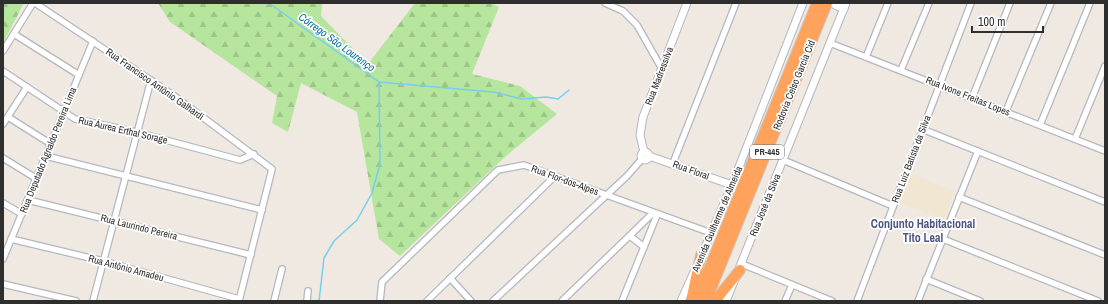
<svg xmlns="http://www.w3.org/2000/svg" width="1108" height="304" viewBox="0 0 1108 304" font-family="'Archivo Narrow',sans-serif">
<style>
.education{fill:#f0e6d1}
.forest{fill:url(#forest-firs)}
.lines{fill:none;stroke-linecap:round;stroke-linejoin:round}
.stream{stroke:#75cff0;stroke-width:1.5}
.minor-casing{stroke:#b4b7c1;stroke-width:8}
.tertiary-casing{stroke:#b4b7c1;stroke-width:9}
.motorway-casing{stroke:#c9c9c9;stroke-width:12}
.minor{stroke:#fff;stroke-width:5.5}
.tertiary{stroke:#fff;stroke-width:7}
.motorway{stroke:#ffa35c;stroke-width:10}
.labels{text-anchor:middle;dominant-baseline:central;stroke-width:3.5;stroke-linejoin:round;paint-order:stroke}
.shield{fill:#fff;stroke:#6d6d6d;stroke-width:1}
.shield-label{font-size:9px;font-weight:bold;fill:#2e2e2e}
.street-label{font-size:10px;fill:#2e2e2e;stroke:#fff}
.water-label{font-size:11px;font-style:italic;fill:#0d6fa3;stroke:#fff}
.quarter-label{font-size:12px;font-weight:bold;fill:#4d5680;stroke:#fff}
</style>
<defs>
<pattern id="forest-firs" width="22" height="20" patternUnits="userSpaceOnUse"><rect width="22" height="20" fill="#b6e59e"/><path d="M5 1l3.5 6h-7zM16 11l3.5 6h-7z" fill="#9dc588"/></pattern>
</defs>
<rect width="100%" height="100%" fill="#efe9e1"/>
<polygon class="education" points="909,173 954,191 944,220 899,203"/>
<g class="forest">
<polygon points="3,3 24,3 3,43"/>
<polygon points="158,3 322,3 321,16 368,64 415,3 491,3 499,7 472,74 520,86 557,114 506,156 400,256 379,239 357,112 301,83 288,132 272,123 277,96 170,22"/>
</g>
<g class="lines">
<g class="stream">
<polyline points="269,3 379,82 380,164 372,193 357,220 334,241 324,258 319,301"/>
<polyline points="379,82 493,92 522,99 546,97 558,99 569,90"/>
</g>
<defs>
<g id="minor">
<polyline points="35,3 173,95 272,169 239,301"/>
<polyline points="605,3 623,11 637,25 662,69"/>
<polyline points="14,34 79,75"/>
<polyline points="830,43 1105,151"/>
<polyline points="3,51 33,3"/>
<polyline points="866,57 888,3"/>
<polyline points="901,70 929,3"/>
<polyline points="3,71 75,119 136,132 240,160 254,154"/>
<polyline points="972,98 1010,3"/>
<polyline points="1006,111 1051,3"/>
<polyline points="8,117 51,144"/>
<polyline points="3,124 27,87"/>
<polyline points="1040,125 1090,3"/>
<polyline points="922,129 1105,202"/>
<polyline points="1075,139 1105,66"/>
<polyline points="46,156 262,210"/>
<polyline points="3,158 37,179"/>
<polyline points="783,160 893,206"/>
<polyline points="673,163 736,3"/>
<polyline points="959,197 1105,255"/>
<polyline points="28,200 251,255"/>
<polyline points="3,203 22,214"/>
<polyline points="630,236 644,247"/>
<polyline points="11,239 103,261 239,299"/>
<polyline points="943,239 1098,301"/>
<polyline points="3,259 93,41"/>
<polyline points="742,264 832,301"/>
<polyline points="450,278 471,301"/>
<polyline points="926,279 980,301"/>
<polyline points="3,284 76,301"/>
<polyline points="93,301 151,80"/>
<polyline points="274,301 282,269"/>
<polyline points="307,301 308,291"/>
<polyline points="380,301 382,282 498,170 524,165 711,233"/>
<polyline points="427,301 555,176"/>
<polyline points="493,301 627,176 642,159"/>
<polyline points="562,301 653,213"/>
<polyline points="622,301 657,215"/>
<polyline points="785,301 792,285"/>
<polyline points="857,301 971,3"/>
<polyline points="918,301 978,151"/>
</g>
<g id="tertiary">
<polyline points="835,5 844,9"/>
<polyline points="644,152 640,135 643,117 687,3"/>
<circle cx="645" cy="156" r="4"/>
<polyline points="649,156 732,185"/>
<polyline points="700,259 732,185 803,3"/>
<polyline points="681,301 694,272"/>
<polyline points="726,301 846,3"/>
</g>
<g id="motorway">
<polyline points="691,301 701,255"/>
<polyline points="696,301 817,3"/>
<polyline points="706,301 827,3"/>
<polyline points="715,301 740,270"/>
</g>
</defs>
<use href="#minor" class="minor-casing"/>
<use href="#tertiary" class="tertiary-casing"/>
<use href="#motorway" class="motorway-casing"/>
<use href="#minor" class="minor"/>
<use href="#tertiary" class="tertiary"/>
<use href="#motorway" class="motorway"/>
</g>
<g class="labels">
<rect class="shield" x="750" y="145" width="34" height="14" rx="3"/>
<g class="shield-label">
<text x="767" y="152">PR-445</text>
</g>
<g class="street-label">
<text transform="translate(659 76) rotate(-69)">Rua Madressilva</text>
<text transform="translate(155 84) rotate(35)">Rua Francisco Antônio Galhardi</text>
<text transform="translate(794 85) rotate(-68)">Rodovia Celso Garcia Cid</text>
<text transform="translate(968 96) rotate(22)">Rua Ivone Freitas Lopes</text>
<text transform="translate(123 130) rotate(13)">Rua Áurea Erthal Sorage</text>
<text transform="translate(48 150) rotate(-68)">Rua Deputado Agnaldo Pereira Lima</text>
<text transform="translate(911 159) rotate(-69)">Rua Luiz Batista da Silva</text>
<text transform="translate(691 170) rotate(20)">Rua Floral</text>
<text transform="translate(565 180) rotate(20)">Rua Flor-dos-Alpes</text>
<text transform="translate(765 205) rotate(-68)">Rua José da Silva</text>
<text transform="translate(717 219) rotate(-67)">Avenida Guilherme de Almeida</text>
<text transform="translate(139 227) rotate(14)">Rua Laurindo Pereira</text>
<text transform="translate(126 268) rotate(15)">Rua Antônio Amadeu</text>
</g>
<g class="water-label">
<text transform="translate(337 42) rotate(36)">Córrego São Lourenço</text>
</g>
<g class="quarter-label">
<text x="923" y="224">Conjunto Habitacional<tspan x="923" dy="14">Tito Leal</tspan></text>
</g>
</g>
<rect width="1108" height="304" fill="none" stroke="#2e2e2e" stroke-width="8"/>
<path d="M972 26v6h71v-6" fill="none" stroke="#2e2e2e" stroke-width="2"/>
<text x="978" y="26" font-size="12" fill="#2e2e2e" stroke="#ffffff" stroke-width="3" paint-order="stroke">100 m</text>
</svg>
